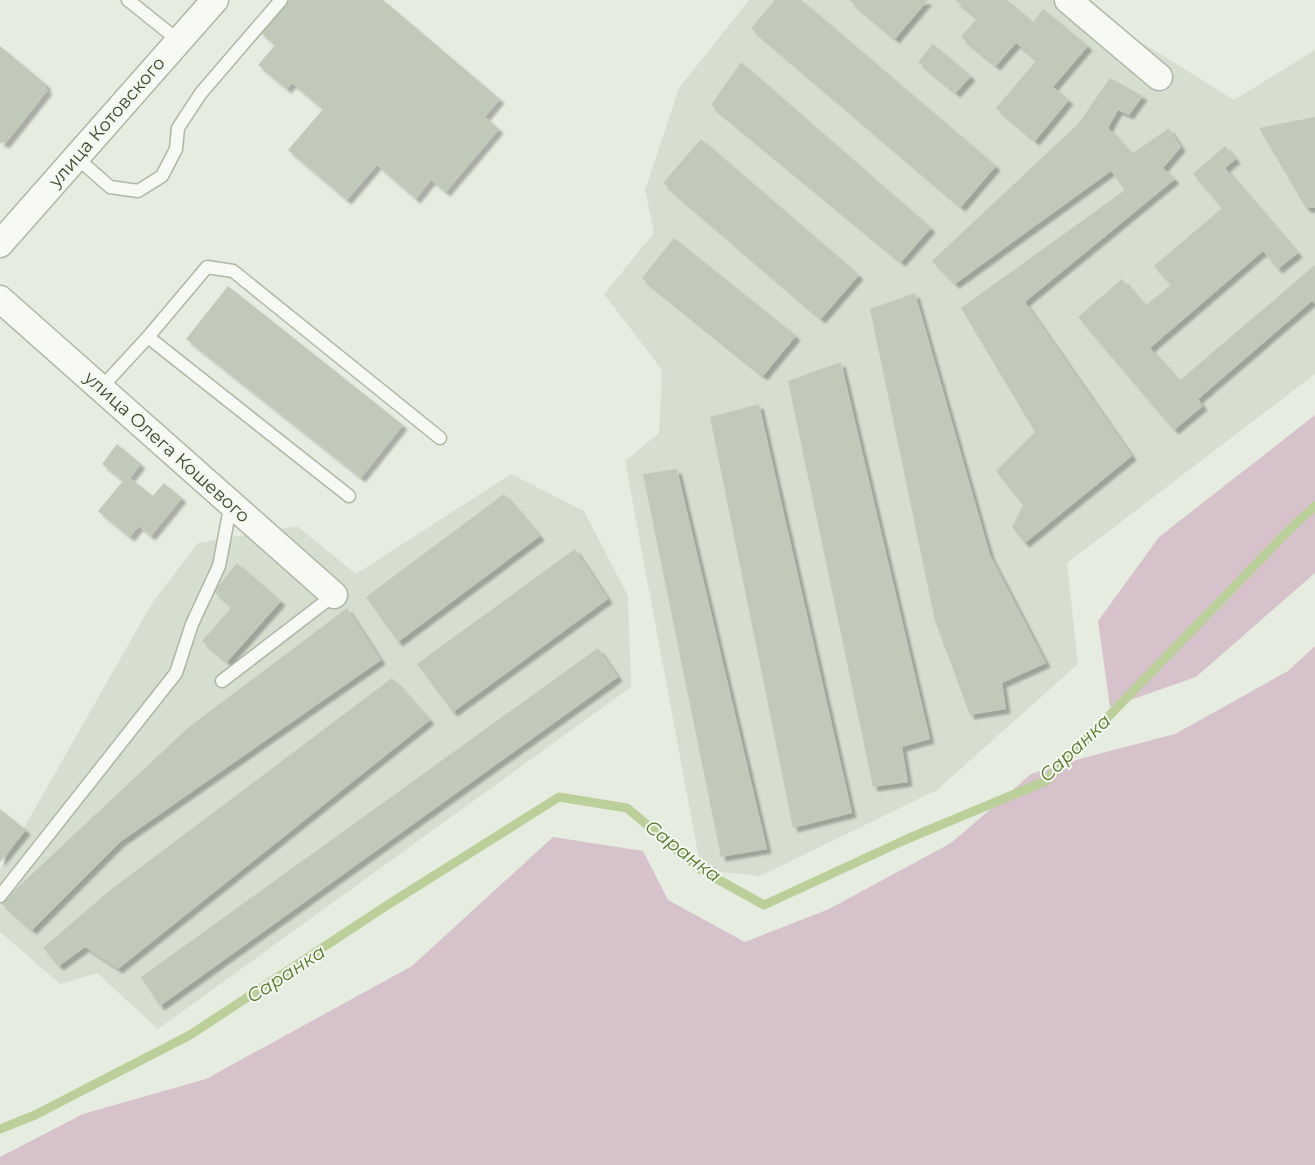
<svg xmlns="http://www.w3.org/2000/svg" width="1315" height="1165" viewBox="0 0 1315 1165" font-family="Montserrat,sans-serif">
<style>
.built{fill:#d6decf}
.green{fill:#d6c2ca}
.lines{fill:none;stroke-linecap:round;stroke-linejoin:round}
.stream{stroke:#bacf99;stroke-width:9}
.building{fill:#c1cab8;filter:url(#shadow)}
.lane-casing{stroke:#aeb7a5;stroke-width:15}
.street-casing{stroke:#aeb7a5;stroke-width:29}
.lane{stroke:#f7f9f5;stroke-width:12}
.street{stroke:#f7f9f5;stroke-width:26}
.labels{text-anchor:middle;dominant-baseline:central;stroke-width:4;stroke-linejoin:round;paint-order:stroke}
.street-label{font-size:18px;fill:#364627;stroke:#f5f9f2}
.water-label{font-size:19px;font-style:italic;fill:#587a2b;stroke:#f5f9f2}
</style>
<defs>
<filter id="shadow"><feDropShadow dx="4.5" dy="4.5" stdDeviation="1" flood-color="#0004"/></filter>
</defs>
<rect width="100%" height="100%" fill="#e7ece1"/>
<g class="built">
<polygon points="749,0 1090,0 1128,34 1234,100 1315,50 1315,374 1067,563 1078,664 937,790 760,876 701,870 625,461 659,433 662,370 604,294 654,233 645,190 679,88"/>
<polygon points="511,474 584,511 628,596 631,687 158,1029 97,973 60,984 0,932 0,870 152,603 198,543 297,526 356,574"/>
</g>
<g class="green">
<polygon points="1315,415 1315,573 1196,677 1110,707 1098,621 1159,537"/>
<polygon points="1315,646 1315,1165 0,1165 0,1157 83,1114 206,1079 412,966 553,837 643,851 668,900 745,942 829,909 951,843 1031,774 1083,758 1175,734 1288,671"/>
</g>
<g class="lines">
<polyline class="stream" points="0,1129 35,1115 190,1035 389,904 559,797 627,808 701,870 764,905 907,839 1046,781 1289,530 1315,506"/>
</g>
<g class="building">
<polygon points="285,0 383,0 500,99 485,117 499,129 446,192 431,180 416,199 377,165 347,200 288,150 323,109 292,83 287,89 258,65 275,45 259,31"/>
<polygon points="775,0 801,0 996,166 961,207 751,28"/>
<polygon points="849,0 928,0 895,39"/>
<polygon points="955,0 1007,0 1033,22 1043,9 1088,46 1053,87 1069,100 1035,141 996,108 1037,60 1016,43 996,66 961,37 977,18"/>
<polygon points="933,44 971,76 956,93 918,62"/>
<polygon points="0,46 47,85 45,87 48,90 5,144 2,142 0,144"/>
<polygon points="741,62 931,228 901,262 711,105"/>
<polygon points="1110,78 1143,96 1129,115 1118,110 1108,128 1132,154 1169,128 1181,147 1163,168 1175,179 1025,302 1132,456 1025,543 1012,527 1023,505 996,471 1035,432 961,308 1125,190 1111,171 955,284 932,261 1078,124"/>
<polygon points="1315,117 1315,208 1306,208 1259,128"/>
<polygon points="701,139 859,275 821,319 663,183"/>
<polygon points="1225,146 1236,159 1225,168 1298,253 1278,269 1263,251 1150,348 1179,381 1315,265 1315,304 1312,301 1198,399 1203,406 1174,430 1078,317 1122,279 1145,306 1171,285 1154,266 1222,208 1193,174"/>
<polygon points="674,238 796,336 763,376 642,278"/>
<polygon points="228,286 403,425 361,478 186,339"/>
<polygon points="915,293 990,555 1046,663 1002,683 1006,709 970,715 935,621 870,309"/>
<polygon points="841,362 930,739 902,747 908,782 873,787 788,381"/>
<polygon points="759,404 852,813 793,828 710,417"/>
<polygon points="117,444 141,464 130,478 153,496 164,483 182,498 151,536 139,526 130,537 98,511 123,481 102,464"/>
<polygon points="677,469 767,849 721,857 643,474"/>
<polygon points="504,494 540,536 398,642 366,597"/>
<polygon points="575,549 608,599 453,712 417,664"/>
<polygon points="237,563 281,601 227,662 202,641 232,607 214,591"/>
<polygon points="347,608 381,660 120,842 32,930 1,903 190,726"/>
<polygon points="598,648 618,677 160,1006 141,977"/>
<polygon points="392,678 430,720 118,969 85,947 59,966 43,948 109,891"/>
<polygon points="0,809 26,830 0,862"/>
</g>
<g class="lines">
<defs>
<g id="lane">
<polyline points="128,0 179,41"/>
<polyline points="76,157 110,187 138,191 162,176 176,149 178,128 201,93 281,0"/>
<polyline points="148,337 349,496"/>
<polyline points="101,388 148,337 207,267 233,271 440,438"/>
<polyline points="222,681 334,595"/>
<polyline points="0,896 176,673 192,624 219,566 231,503"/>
</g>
<g id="street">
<polyline points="1068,0 1159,77"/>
<polyline points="0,244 215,0"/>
<polyline points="0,299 334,595"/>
</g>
</defs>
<use href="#lane" class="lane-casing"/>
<use href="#street" class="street-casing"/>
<use href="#lane" class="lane"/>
<use href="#street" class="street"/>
</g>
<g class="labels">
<g class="street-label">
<text transform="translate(107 122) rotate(-49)">улица Котовского</text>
<text transform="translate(167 447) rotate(42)">улица Олега Кошевого</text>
</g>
<g class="water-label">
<text transform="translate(1075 748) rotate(-43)">Саранка</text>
<text transform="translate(683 851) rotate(37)">Саранка</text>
<text transform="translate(286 974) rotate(-33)">Саранка</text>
</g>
</g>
</svg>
